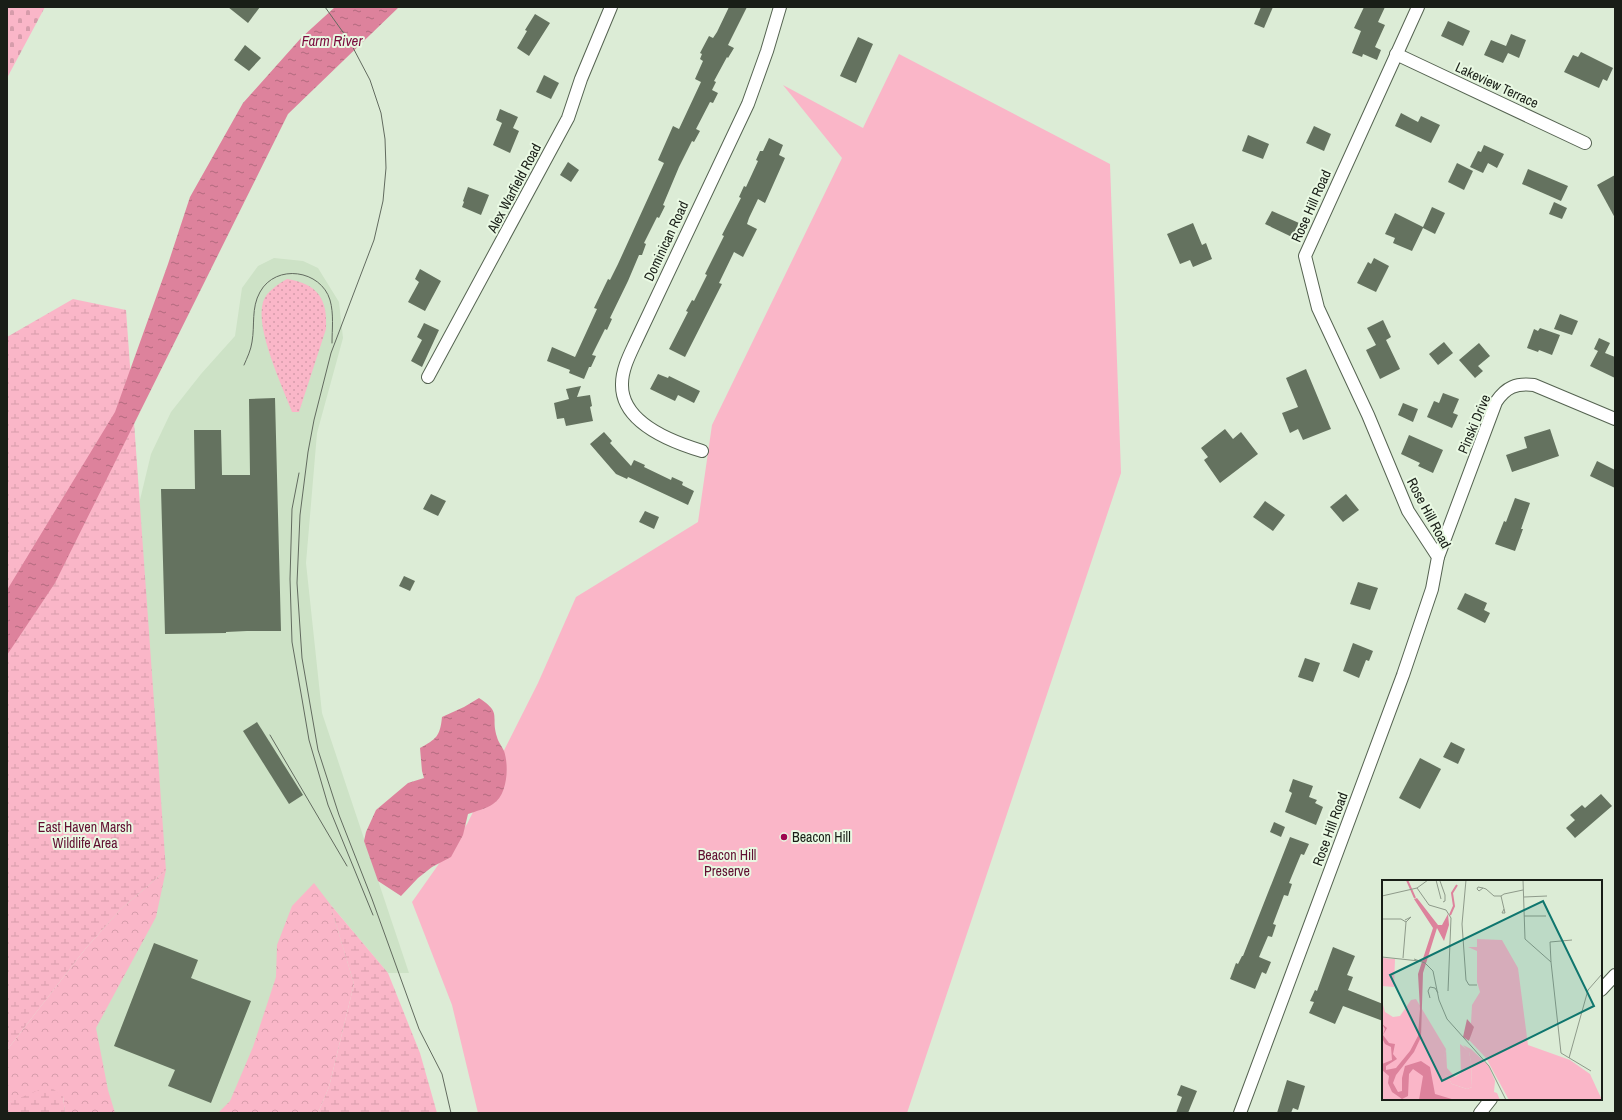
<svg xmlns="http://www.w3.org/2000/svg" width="1622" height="1120" viewBox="0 0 1622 1120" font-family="'Archivo Narrow',sans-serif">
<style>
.built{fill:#cde2c6}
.grass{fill:url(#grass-dots)}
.forest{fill:url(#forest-crowns)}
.wetland{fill:url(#wetland-marsh)}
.cemetery{fill:url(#cemetery-stones)}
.park{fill:#fab6c8}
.water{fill:url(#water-ripples)}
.building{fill:#64725f}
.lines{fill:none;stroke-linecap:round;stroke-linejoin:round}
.street-casing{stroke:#556351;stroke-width:14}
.street{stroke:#fff;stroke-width:12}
.tram{stroke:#626b5f;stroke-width:1}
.poi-dot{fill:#9d054f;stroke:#e9f9e3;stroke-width:1.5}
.labels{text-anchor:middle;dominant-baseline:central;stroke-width:4;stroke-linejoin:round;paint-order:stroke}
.street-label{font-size:14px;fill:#191e17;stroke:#e9f9e3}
.park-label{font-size:14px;fill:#610f31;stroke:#e9f9e3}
.poi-label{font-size:14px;fill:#191e17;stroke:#e9f9e3;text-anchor:start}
.water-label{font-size:15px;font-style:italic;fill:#7c0d3e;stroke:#e9f9e3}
.inset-river{fill:none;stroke:#dd829c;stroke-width:2}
.inset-road{fill:none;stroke:#8e9a8a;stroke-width:1}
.view{fill:#0f766e;fill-opacity:0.15;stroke:#0f766e;stroke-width:2}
.inset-edge{fill:none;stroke:#191e17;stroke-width:2}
</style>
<defs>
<pattern id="grass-dots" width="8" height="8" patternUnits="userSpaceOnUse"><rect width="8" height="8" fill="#fab6c8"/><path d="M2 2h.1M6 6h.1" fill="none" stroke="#d69cab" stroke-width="1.8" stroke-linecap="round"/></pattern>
<pattern id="forest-crowns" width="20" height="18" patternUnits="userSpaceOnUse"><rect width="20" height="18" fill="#fab6c8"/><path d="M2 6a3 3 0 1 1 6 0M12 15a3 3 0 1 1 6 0" fill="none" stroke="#d69cab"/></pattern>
<pattern id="wetland-marsh" width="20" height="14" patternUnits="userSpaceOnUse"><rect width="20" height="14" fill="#fab6c8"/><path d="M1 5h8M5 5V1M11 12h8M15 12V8" fill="none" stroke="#d69cab"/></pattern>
<pattern id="cemetery-stones" width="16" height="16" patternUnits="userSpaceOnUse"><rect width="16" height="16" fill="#fab6c8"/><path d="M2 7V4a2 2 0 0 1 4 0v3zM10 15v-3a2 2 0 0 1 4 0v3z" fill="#d69cab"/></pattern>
<pattern id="water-ripples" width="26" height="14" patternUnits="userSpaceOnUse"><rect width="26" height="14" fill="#dd829c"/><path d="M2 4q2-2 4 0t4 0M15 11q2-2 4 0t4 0" fill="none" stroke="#b26a7e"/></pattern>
</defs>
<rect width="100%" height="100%" fill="#dcecd6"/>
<polygon class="built" points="274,258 303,261 318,268 339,302 343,338 317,433 306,563 322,713 409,973 388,973 331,905 354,984 318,1113 98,1113 87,1019 150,692 139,504 151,454 171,412 201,374 235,336 242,288 258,266"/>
<path class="grass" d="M287 279C317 284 328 298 326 329L299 412H292C282 385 255 329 263 302 267 291 277 285 287 279Z"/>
<g class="forest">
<polygon points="166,870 156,917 96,1028 108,1090 115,1113 65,1113 63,1096 22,1098 7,1103 7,1050 86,948 121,909"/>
<polygon points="314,883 330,904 354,984 329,1087 318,1113 218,1113 230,1101 253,1047 276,977 277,945 292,906"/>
</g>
<g class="wetland">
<polygon points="73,299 126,310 166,870 121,909 86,948 7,1050 7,337"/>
<polygon points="330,904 388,973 420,1053 437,1113 318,1113 329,1087 354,984"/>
<polygon points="53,1089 63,1096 65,1113 7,1113 7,1103 39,1090"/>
</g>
<polygon class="cemetery" points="7,7 45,7 7,78"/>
<polygon class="park" points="899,54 1110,164 1121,473 907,1113 478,1113 452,1005 412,902 467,824 538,683 576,597 698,522 712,425 842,158 783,85 863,128"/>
<g class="water">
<polygon points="335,7 399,7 288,114 55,583 7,655 7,590 115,412 168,264 190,197 243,103 301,38"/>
<path d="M479 698C503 714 490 715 497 737 498 742 502 746 504 751 509 765 508 795 493 804 486 809 476 811 468 814L463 835 451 857 432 867 418 878 401 896 378 881 364 841 366 832 376 810 408 783 424 778 422 771 420 748C436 739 440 737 442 717L464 707Z"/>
</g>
<g class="building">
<polygon points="228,7 260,7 248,23"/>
<polygon points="729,7 747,7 728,45 734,48 728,58 727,57 714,81 716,82 712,90 718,93 713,103 710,102 696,129 700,131 694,142 692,141 679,167 663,205 665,206 659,218 657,217 644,243 646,244 642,255 639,255 628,281 610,318 612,319 607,330 605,329 592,355 596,356 591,367 589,367 584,379 569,373 570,370 547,361 552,347 575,357 597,309 594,308 608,279 610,280 618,264 664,163 658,160 673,126 679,129 701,82 695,79 703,61 700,59 702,54 700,53 709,36 713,38 717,32"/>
<polygon points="1261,7 1273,7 1264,28 1254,24"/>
<polygon points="1364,7 1385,7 1378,22 1385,25 1375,47 1381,50 1377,60 1363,54 1362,57 1352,53 1361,31 1354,28"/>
<polygon points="535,14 550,23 529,56 517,48 527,31 525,30"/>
<polygon points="1448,21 1470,31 1463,46 1441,36"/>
<polygon points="1511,34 1526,40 1519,58 1508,53 1503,63 1484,55 1491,40 1506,46"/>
<polygon points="858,37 873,44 856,83 840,76"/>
<polygon points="245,45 261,58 249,71 234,60"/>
<polygon points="1581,52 1613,68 1607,81 1603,79 1599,88 1564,72 1573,55 1578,57"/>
<polygon points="544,75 559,83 551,99 536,92"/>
<polygon points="500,109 518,117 513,128 519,131 510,153 493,145 502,123 496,120"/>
<polygon points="1401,113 1418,122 1421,116 1440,125 1431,143 1395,126"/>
<polygon points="1314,126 1331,134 1324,151 1306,143"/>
<polygon points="1248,135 1269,144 1263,159 1242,151"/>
<polygon points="769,138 783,145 779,155 785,158 765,203 758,199 749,218 747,224 757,229 743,257 734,252 719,283 722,284 685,357 669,349 688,312 686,311 692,300 694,301 707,275 705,274 724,236 722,235 741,198 739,197 744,186 746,187 758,161 756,160 760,151 763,151"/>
<polygon points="1484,145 1504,154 1497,168 1488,163 1483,173 1470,167 1478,151 1481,152"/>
<polygon points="568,162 579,170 571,182 560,175"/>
<polygon points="1457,163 1473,171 1464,190 1448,182"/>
<polygon points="1528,169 1568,186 1561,201 1522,184"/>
<polygon points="1615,175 1615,218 1597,185"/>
<polygon points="468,187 489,195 481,215 462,207 464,202 463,201"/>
<polygon points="1554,202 1567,208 1562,219 1549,214"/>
<polygon points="1432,207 1445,213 1435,234 1423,228 1412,251 1393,243 1395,238 1385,234 1395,213 1423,227"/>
<polygon points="1272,211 1299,223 1292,237 1265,224"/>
<polygon points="1193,223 1202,245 1206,243 1212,259 1193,267 1190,260 1180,264 1167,234"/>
<polygon points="1374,258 1389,266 1376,292 1357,283 1368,262 1371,264"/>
<polygon points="420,269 441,281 425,311 408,302 419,282 415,279"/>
<polygon points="1560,314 1578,321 1572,335 1554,329"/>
<polygon points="1383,320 1391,337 1386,340 1400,369 1380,379 1366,350 1376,345 1367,328"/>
<polygon points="424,323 439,330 422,367 411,361 422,340 417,337"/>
<polygon points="1540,328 1560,335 1552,355 1539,350 1538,352 1527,348 1534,329 1538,331"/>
<polygon points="1599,338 1610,343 1605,353 1615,357 1615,378 1590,366 1598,351 1594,349"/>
<polygon points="1444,342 1453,353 1438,365 1429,354"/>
<polygon points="1479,343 1490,356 1478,366 1483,371 1475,378 1459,360"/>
<polygon points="1306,369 1331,429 1303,440 1298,429 1290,433 1282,413 1298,407 1286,378"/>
<polygon points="658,374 668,378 669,376 700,391 694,403 678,395 675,401 650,389"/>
<polygon points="581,386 577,397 590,395 592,406 590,407 593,421 566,426 564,418 557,419 554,403 569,399 566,389"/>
<polygon points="1443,393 1459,399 1453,413 1458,415 1452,428 1427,417 1434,401 1439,403"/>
<polygon points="275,398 281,631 247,631 226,632 226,633 165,634 161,489 195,489 194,430 221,430 222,475 250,475 249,399"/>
<polygon points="1403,403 1418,409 1413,422 1398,415"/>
<polygon points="1225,429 1233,439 1241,432 1258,454 1220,483 1204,460 1208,457 1201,448"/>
<polygon points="1550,429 1559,456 1512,472 1506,455 1527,448 1524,437"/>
<polygon points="604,432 612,441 610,443 631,466 634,460 645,465 644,467 671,480 672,477 683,482 682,485 694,491 688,505 628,477 627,479 616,474 590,444"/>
<polygon points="1409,435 1443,450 1433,473 1418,466 1420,463 1401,454"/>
<polygon points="1597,461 1615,470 1615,488 1590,476"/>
<polygon points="431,494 446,501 438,516 423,509"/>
<polygon points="1346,494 1359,510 1343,522 1330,507"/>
<polygon points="1515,498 1530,503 1521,529 1523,529 1515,551 1495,544 1504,521 1506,522"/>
<polygon points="1265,501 1285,515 1273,531 1253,517"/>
<polygon points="645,511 659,517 654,529 639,522"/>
<polygon points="404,576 415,581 410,591 399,586"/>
<polygon points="1358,582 1378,588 1370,610 1350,604"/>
<polygon points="1465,593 1487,603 1484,610 1490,613 1485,623 1457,609"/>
<polygon points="1353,643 1373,651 1369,661 1366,660 1359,678 1343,671"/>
<polygon points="1305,658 1320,663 1313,682 1298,677"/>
<polygon points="257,722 303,795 289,804 243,731"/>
<polygon points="1451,742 1465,749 1458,764 1443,757"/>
<polygon points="1420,758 1441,769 1420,809 1399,798"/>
<polygon points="1293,779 1313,786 1309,797 1317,800 1315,803 1323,807 1316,825 1285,812 1292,793 1289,791"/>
<polygon points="1601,794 1612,806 1575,838 1566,828 1575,820 1570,815 1582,805 1585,808"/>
<polygon points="1274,822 1285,827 1281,837 1270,832"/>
<polygon points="1290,837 1309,844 1304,855 1301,854 1289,883 1292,884 1288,896 1284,895 1273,924 1276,925 1272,937 1268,936 1259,957 1271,962 1266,974 1262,972 1255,989 1230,979 1236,963 1238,964 1242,956 1243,956"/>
<polygon points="154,943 198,960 191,978 251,1001 211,1103 168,1086 175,1070 114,1046"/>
<polygon points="1333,947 1355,956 1347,975 1353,977 1348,990 1383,1004 1383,1021 1343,1006 1335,1024 1309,1013 1314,1002 1310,1001 1315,990 1317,991"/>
<polygon points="1287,1080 1305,1086 1298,1110 1293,1108 1291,1113 1277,1113"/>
<polygon points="1181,1085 1197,1091 1188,1113 1176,1113 1182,1097 1177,1095"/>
</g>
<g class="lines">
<defs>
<g id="street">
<polyline points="1396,54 1585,143"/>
<polyline points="428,377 568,118 581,79 611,7"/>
<path d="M702 451C672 442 621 423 622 384 622 369 630 354 636 341L748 104 767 51 780 7"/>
<path d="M1438 557 1496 402C1506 387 1516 383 1534 385L1615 419"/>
<polyline points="1601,990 1615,975"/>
<polyline points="1240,1113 1403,675 1432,589 1438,557 1408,511 1368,415 1318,308 1305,256 1418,7"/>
<polyline points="1480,1113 1491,1099"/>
</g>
</defs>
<use href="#street" class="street-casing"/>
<use href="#street" class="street"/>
<g class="tram">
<polyline points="325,7 350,42 370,80 381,113 385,139 386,168 383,201 374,240 331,353 314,420 308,452 300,515 297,583 302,658 318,750 339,815 372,899 419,1029 442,1074 451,1113"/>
<path d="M244 365C247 358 251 350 252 342 255 325 251 308 260 292 276 263 321 270 330 300 334 314 332 329 332 343"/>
<polyline points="299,473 292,509 290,579 292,642 302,699 309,740 328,805 373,915"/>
<polyline points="270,735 347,866"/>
</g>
</g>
<circle class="poi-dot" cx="784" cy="837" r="4"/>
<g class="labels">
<g class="street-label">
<text transform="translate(1497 85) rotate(25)">Lakeview Terrace</text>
<text transform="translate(514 188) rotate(-62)">Alex Warfield Road</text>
<text transform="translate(1311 206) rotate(-66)">Rose Hill Road</text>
<text transform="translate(666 241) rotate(-65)">Dominican Road</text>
<text transform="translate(1474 424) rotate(-67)">Pinski Drive</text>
<text transform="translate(1429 513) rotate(62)">Rose Hill Road</text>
<text transform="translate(1330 829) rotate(-70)">Rose Hill Road</text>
</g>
<g class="park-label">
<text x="85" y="827">East Haven Marsh<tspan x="85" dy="16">Wildlife Area</tspan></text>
<text x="727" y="855">Beacon Hill<tspan x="727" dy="16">Preserve</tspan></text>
</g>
<g class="poi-label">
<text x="792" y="837">Beacon Hill</text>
</g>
<g class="water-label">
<text x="332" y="40">Farm River</text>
</g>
</g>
<g transform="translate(1382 880)">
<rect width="220" height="220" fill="#dcecd6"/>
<path d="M78 164 87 171 89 182 90 207 85 209 70 204 64 195 59 199 57 197 64 169 65 188 73 197 79 193Z" fill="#fab6c8"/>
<path d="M34 119 64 169 58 199 64 195 70 204 85 209 90 207 89 182 87 172 81 165 89 169 106 185 113 201 112 212 115 213 118 220H0V121L3 132 11 137 18 136 29 120Z" fill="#fab6c8"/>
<path d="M0 78 13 79 12 107 0 106Z" fill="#fab6c8"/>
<path d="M95 59 120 60 136 88 146 165 188 180 208 194 220 220H127L104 178 88 161 90 125 98 112 95 102V71L86 67H95Z" fill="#fab6c8"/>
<path d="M35 18 56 45H60L66 34 67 45 62 61 55 48 41 93 39 157 32 172 14 195 11 203 16 212 20 211V198L23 186 39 181 48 187 53 214 73 220H37L41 196 31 189 27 194 26 216 20 219 10 212 6 203 7 196 0 190V184L10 180 9 167 3 164 0 158 3 149 0 144 5 148 1 155 7 163 13 164 11 174 15 179 4 186V190L14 188 28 171 36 156 38 129 36 94 51 48 32 19ZM85 139 92 147 87 161 81 157Z" fill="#dd829c"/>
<path class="inset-river" d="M25 0 33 18M68 35 72 26 70 13 75 5"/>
<path class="inset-road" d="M53 0H73M54 0 59 19M84 0 80 44 84 100 87 105H95M141 0 143 59 169 82 179 173 209 191M58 1 63 15V21L61 22M35 8 47 25 64 30 69 38 66 111M101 8 97 11 95 9 96 7 101 8 104 9 112 16H119M0 16 35 8 46 0M142 17 165 16M122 29 120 33H123L119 16 122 14 141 10M142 36H164M0 39H19L24 42 29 37 23 40M0 52V75M0 77 37 81M21 78 24 42M32 79 43 83 51 91 57 120 65 139 107 186 124 220M169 82 168 62 190 60M48 118 46 111 48 107 53 108 56 113M187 178 206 110 220 94"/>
<path class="view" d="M161 21 212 126 60 201 8 95Z"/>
<rect width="220" height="220" class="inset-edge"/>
</g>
<rect width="1622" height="1120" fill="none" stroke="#191e17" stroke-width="16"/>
</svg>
